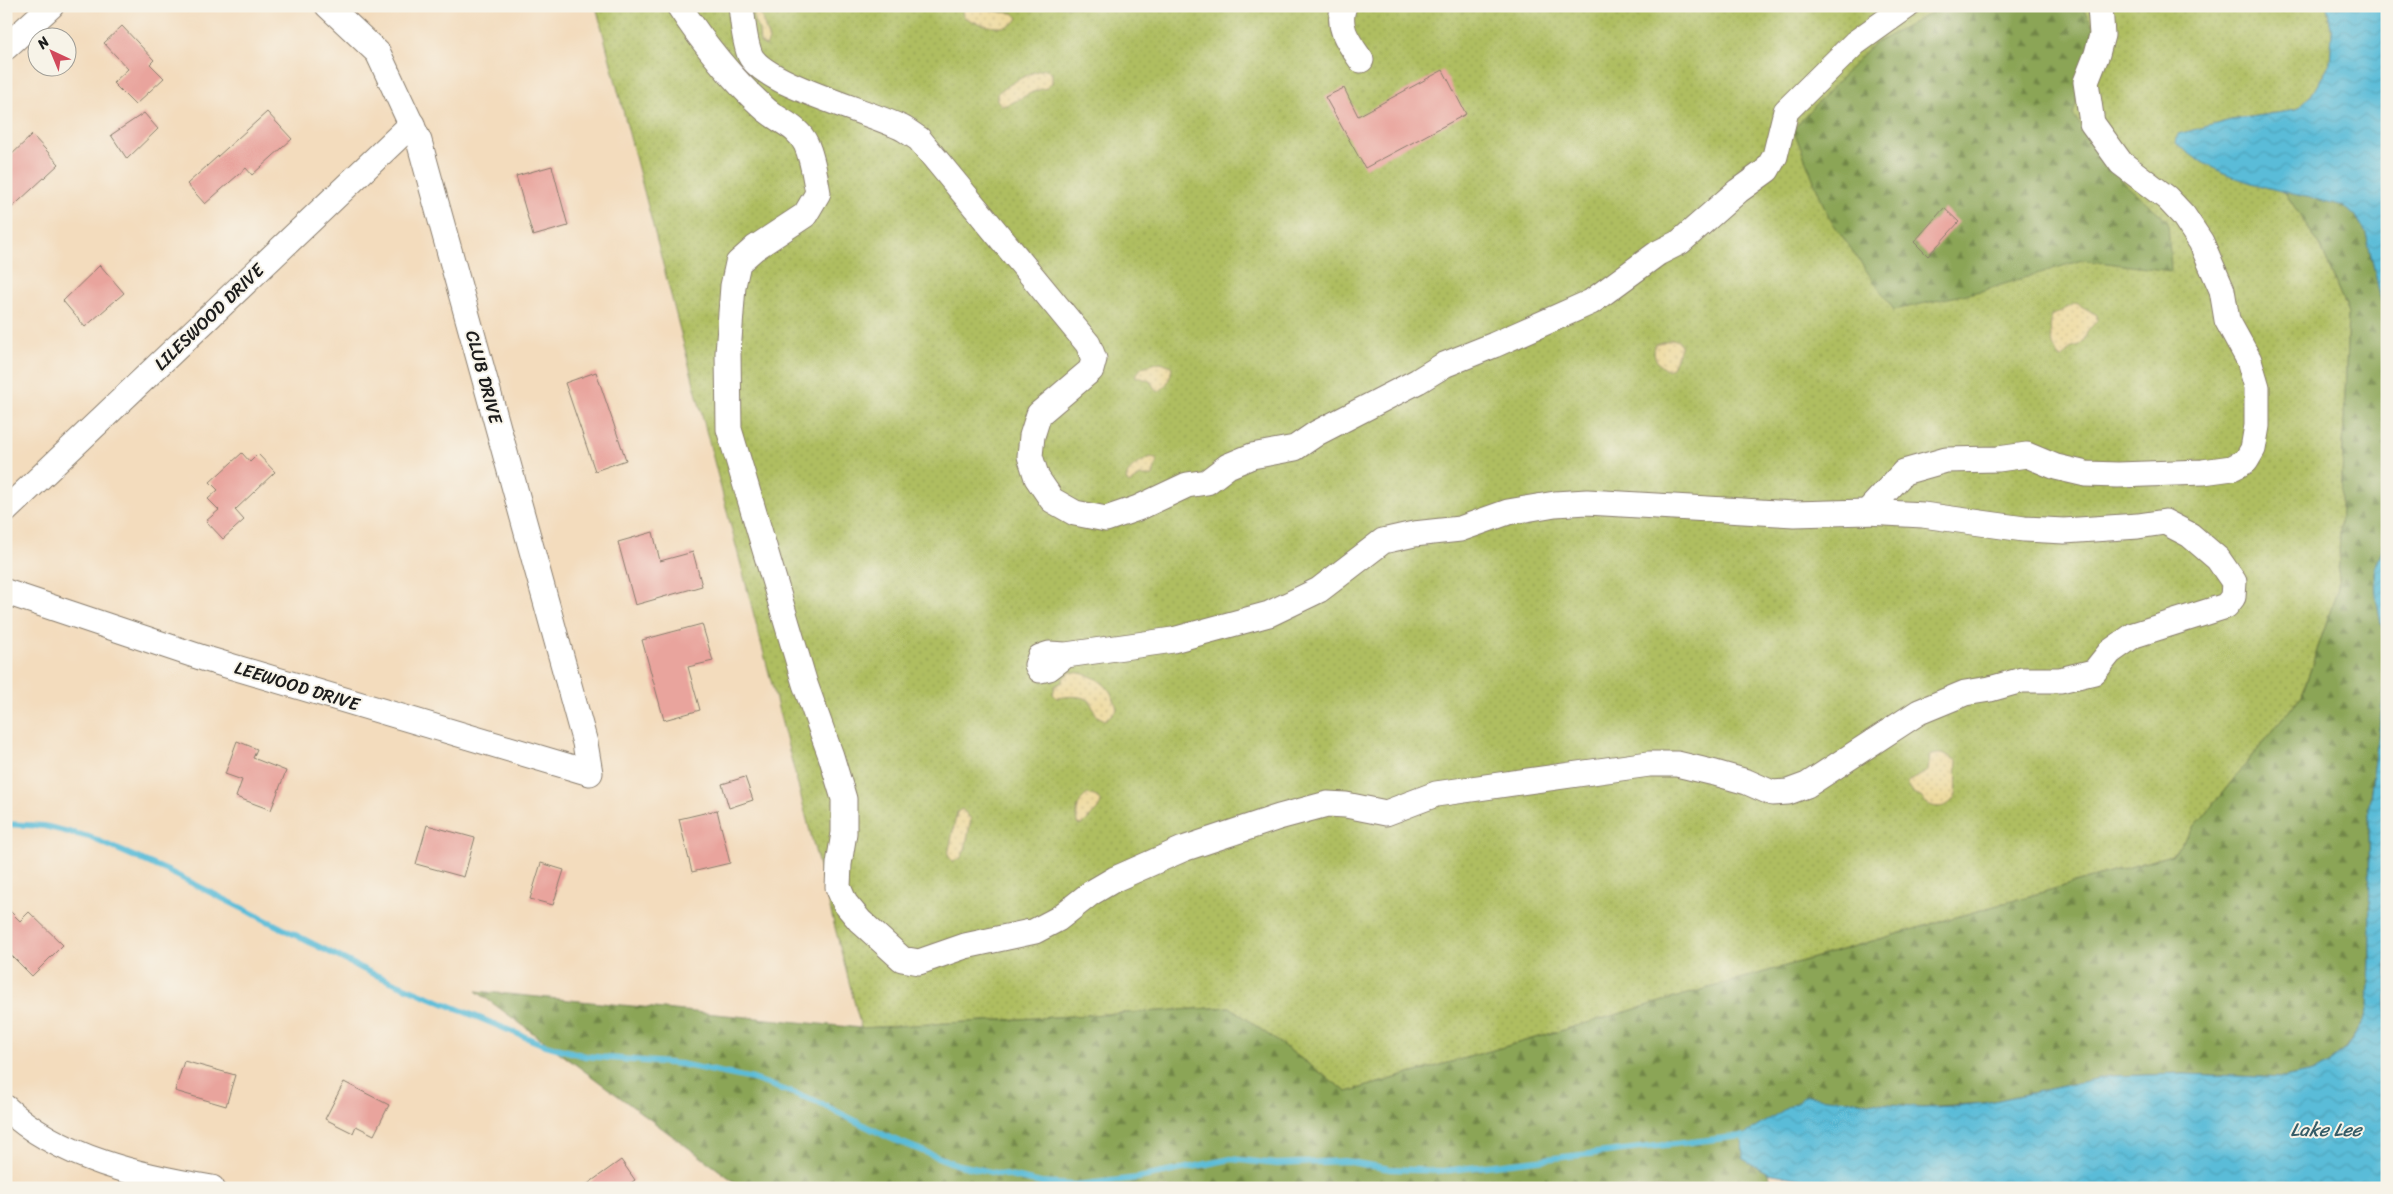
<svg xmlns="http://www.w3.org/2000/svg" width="2393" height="1194" viewBox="0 0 2393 1194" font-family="Sriracha,sans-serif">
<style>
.grass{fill:url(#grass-dots);stroke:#666d3e}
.forest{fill:url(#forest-firs);stroke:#54603a}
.sand{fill:url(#sand-dots);stroke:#857b5d}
.water{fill:url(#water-waves);stroke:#3b6c7a}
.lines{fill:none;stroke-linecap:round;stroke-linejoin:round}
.stream{stroke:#5abcd8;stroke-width:6}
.building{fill:#e9a49d}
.minor-casing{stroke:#887c6c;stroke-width:27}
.minor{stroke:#fff;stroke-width:25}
.labels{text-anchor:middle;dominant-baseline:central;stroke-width:4;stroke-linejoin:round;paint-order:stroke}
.street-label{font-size:18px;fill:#1c1c1c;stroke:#f7f3e8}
.water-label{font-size:19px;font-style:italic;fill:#355c67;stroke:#f7f3e8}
</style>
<defs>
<pattern id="grass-dots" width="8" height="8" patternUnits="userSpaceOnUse" patternTransform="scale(1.25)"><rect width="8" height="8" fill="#afbe61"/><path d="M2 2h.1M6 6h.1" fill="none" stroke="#96a354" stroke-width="1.8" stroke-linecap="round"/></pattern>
<pattern id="forest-firs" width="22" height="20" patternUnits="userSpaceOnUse" patternTransform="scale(1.25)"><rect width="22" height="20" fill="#8ba557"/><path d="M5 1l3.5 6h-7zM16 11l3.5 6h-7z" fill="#718647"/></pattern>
<pattern id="sand-dots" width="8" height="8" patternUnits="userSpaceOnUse" patternTransform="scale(1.25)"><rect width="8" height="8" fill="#eeda9e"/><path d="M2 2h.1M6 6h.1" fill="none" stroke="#ccba88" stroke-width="1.8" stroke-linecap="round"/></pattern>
<pattern id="water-waves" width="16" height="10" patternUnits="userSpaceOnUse" patternTransform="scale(1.25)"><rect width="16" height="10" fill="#5abcd8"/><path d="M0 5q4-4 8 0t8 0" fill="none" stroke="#4ea1b9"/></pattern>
</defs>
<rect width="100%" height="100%" fill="#f7f3e8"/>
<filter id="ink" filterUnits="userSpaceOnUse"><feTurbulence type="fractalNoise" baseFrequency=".02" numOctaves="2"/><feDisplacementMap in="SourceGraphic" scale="10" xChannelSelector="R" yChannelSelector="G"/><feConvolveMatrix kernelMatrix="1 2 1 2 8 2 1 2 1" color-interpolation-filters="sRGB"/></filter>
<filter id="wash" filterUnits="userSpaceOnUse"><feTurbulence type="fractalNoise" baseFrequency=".0096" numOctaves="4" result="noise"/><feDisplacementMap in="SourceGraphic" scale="20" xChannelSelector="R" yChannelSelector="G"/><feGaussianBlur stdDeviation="1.12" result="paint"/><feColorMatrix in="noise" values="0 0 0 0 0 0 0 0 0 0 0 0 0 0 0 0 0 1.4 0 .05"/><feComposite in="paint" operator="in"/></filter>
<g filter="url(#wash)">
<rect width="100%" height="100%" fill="#f3dcbd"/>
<path class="grass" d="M596 6H2327L2332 34 2330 63 2312 94 2296 110 2231 120 2179 134 2176 143C2207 170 2245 181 2284 191L2321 247 2348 313 2338 588 2302 695 2172 855 1347 1092 1230 1007 861 1028Z"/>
<g class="forest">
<polygon points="1944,6 2081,6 2094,27 2073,115 2125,184 2168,221 2171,271 2082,260 1985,290 1894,310 1828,216 1793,129 1872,45"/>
<polygon points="2284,191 2344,205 2357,218 2366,233 2387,327 2387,537 2375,568 2376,597 2383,633 2385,685 2369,805 2370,962 2368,1007 2364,1020 2345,1048 2329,1064 2312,1072 2284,1078 2185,1074 2110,1076 1985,1103 1922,1107 1743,1159 1768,1173 1775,1188 743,1188 476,991 861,1028 1230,1007 1347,1092 2172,855 2302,695 2338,588 2348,313 2321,247"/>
</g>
<g class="sand">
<path d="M965 6C984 6 996 13 1013 13L1018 18C1009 35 977 24 964 17L963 10Z"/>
<polygon points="754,12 760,12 769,40 766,46 760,43 759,29 754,22"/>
<path d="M1046 69 1052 74V82L1047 88C1030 90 1019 102 1002 106L997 100V93C1012 83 1028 72 1046 69Z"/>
<path d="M2076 303 2097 315V321L2088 330 2084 340 2080 345 2072 347 2061 359C2051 347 2048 332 2052 316Z"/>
<path d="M1673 339 1678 341 1681 345 1672 368 1667 370C1657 366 1652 355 1655 344Z"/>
<path d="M1160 362 1172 366C1171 377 1167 388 1157 392L1150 381 1135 376 1142 367Z"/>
<path d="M1151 457 1157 460 1153 476H1140L1129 484 1126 480C1128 466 1140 463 1151 457Z"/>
<path d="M1070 672C1094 673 1113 685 1117 710L1105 720 1097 716 1089 700C1078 695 1069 696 1057 698L1053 694 1055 686 1062 682 1064 677Z"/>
<path d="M1937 754H1945L1957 761C1956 767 1957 790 1956 794 1950 810 1930 811 1921 797L1915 795 1907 783C1914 777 1921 776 1928 771L1930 756Z"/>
<path d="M1088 794 1097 797 1101 803 1098 809 1082 825 1077 824C1076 812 1077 800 1088 794Z"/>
<polygon points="962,809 971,819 965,850 960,859 952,861 948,855 957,812"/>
</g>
<g class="water">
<path d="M2327 6H2387V327L2366 233 2357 218 2344 206C2287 191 2221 184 2176 143L2178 134 2231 120 2296 110 2312 94 2330 63 2332 34Z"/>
<polygon points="2387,537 2387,1188 1849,1188 1768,1173 1743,1159 1742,1136 1806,1096 1922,1107 1951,1106 1985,1103 2110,1076 2185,1074 2284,1078 2312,1072 2329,1064 2346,1048 2364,1020 2368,1007 2370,962 2369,805 2385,685 2383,633 2376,597 2375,568"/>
</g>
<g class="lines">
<polyline class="stream" points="6,824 44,826 89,837 168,871 371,973 542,1044 585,1056 680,1064 753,1079 813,1100 890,1138 955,1164 1041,1183 1076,1185 1138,1178 1231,1159 1276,1164 1345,1161 1390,1169 1443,1171 1742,1136 1746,1142"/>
</g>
<g id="blocks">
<g class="building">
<polygon points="122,26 154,60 150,64 164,78 135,105 113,83 128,69 104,43"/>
<polygon points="1443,70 1466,114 1365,168 1325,97 1344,88 1358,116"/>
<polygon points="267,112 292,139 252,175 246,168 205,204 187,184"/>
<polygon points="144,113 158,129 127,159 111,135"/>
<polygon points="32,135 59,164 6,213 6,160"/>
<polygon points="552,166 568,226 533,236 516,176"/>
<polygon points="1944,208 1959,222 1928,256 1914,242"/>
<polygon points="100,265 124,293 85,327 63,301"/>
<polygon points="596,372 626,460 595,471 565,383"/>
<polygon points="242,453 250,462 258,454 275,472 235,510 244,520 223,539 206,521 219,510 208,499 218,490 210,482"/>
<polygon points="653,532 660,561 693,552 702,586 635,605 618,542"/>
<polygon points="702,624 713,661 688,667 700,710 664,720 642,640"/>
<polygon points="237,741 257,749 253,758 286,771 271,810 236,797 242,780 225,774"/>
<polygon points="745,777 753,800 729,808 722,784"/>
<polygon points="717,810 730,863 692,872 679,819"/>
<polygon points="427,825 475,838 464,877 416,864"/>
<polygon points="541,863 564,870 553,905 530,899"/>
<polygon points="6,907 20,921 29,912 63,945 32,976 6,950"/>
<polygon points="184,1061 235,1075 226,1106 175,1091"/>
<polygon points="344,1082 389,1105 374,1135 356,1126 353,1133 325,1119"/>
<polygon points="621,1160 635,1180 624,1188 582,1188"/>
</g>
</g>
</g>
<g filter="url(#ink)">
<use href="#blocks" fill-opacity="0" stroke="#887c6c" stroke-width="1"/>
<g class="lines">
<defs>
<g id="minor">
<path d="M679 6C703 43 731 78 763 107 777 121 797 125 806 144 813 159 815 177 818 193L805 215 755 248 738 263 733 286 728 353 729 429 805 684 831 756 844 799V833L839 864 838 887 845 903 860 921 902 959 919 962 965 946 1035 931 1058 919 1091 893 1115 879 1183 849 1279 817 1327 804 1346 805 1386 813 1436 794 1649 764H1677L1715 773 1747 782 1772 793 1788 792 1807 785 1919 712 1965 693 1990 689 2022 680H2060L2094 672 2110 652 2134 635 2226 606 2233 597 2234 582 2218 559 2190 535 2165 522 2138 526 2064 531 2024 529 1923 515 1867 512 1794 514 1587 502 1555 504 1508 512 1460 529 1414 534 1383 541 1319 590 1269 614 1173 640 1066 655 1049 654 1040 657 1037 665 1040 670 1049 668 1066 655"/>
<path d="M741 6C743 22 744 40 750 55 764 85 872 112 904 129 909 132 914 136 919 139L1088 344 1094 359 1091 370 1039 414 1032 436 1030 456 1037 478 1052 500 1075 513 1106 519 1138 508 1187 485 1207 482 1228 466 1252 456 1295 448 1317 433 1418 381 1444 365 1494 345 1591 302 1658 253 1680 242 1738 191 1767 170 1775 156 1786 111 1855 43 1907 6"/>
<path d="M1344 6C1336 27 1349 43 1361 60"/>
<polyline points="6,47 51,6"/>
<polyline points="6,510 412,124"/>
<polyline points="1867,512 1904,472 1946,460 1998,459 2027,455 2056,467 2086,474 2118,475 2203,472 2232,468 2246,461 2253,449 2257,426 2257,387 2249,360 2227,320 2222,290 2201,242 2183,215 2167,198 2121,163 2092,123 2086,82 2097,54 2102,35 2100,6"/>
<polyline points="6,592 203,658 590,773 585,743 419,141 378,53 328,6"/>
<path d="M6 1108C59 1158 142 1177 212 1188"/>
</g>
</defs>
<use href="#minor" class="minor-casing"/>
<use href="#minor" class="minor"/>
</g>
</g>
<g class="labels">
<g class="street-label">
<text transform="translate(209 317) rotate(-44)">LILESWOOD DRIVE</text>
<text transform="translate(484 377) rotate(75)">CLUB DRIVE</text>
<text transform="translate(297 686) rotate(17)">LEEWOOD DRIVE</text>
</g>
<g class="water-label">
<text x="2326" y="1129">Lake Lee</text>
</g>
</g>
<rect width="2393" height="1194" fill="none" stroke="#f7f3e8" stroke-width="25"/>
<g transform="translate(52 52) rotate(316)"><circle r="24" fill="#f7f3e8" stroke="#9f9d96"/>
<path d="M0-4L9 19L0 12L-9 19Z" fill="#d1495b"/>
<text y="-8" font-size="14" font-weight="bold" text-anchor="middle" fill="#1c1c1c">N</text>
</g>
</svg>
